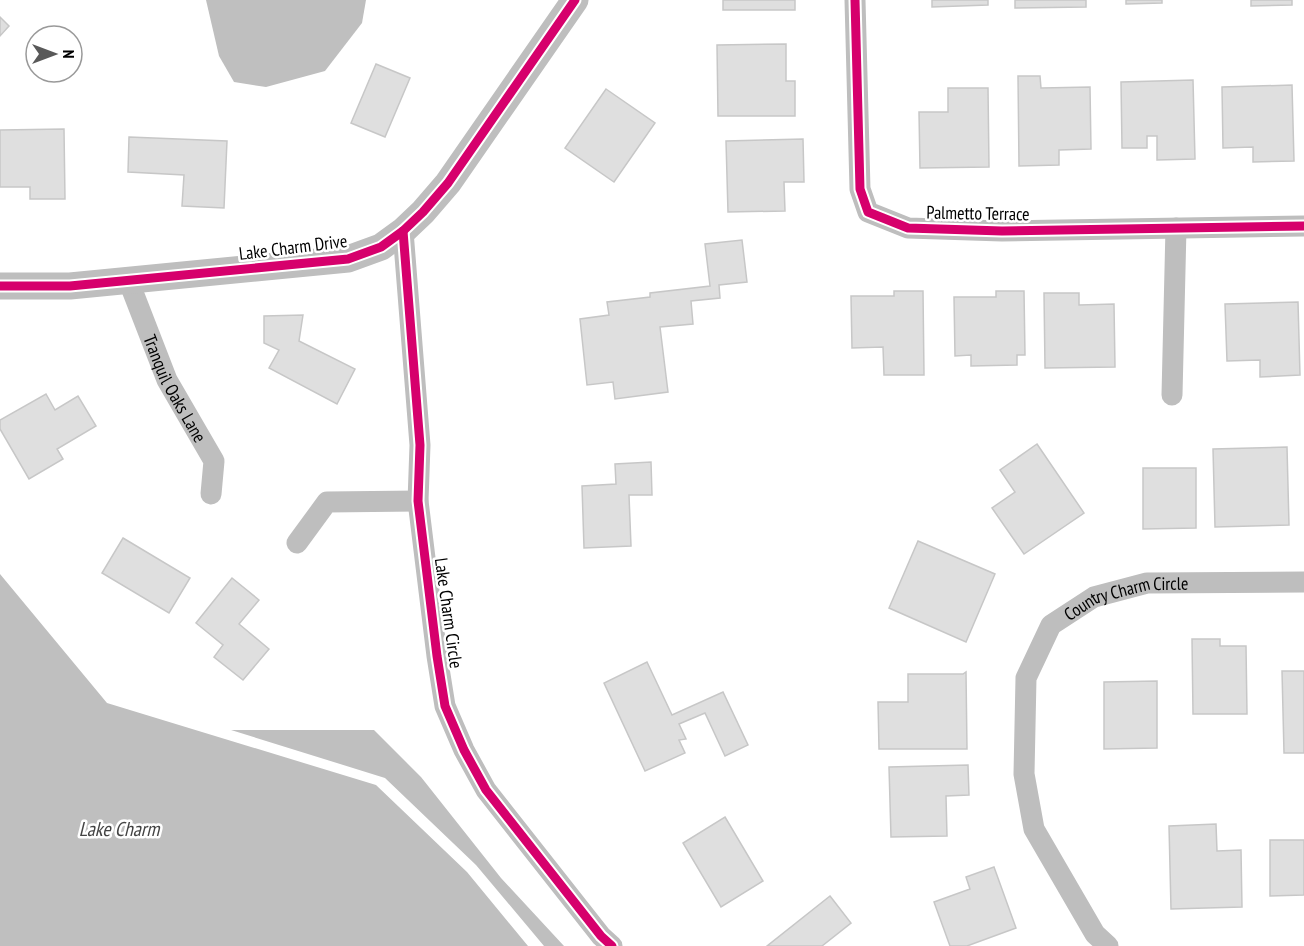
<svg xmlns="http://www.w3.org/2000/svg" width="1304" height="946" viewBox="0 0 1304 946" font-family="'PT Sans Narrow',sans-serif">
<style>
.water{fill:#bfbfbf}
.building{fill:#dfdfdf;stroke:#c7c7c7;stroke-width:1.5}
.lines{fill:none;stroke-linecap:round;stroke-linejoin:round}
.minor{stroke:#bebebe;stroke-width:21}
.tertiary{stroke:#bebebe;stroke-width:27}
.cycleway-casing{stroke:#fff;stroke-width:13}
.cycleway{stroke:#d6006c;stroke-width:9}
.labels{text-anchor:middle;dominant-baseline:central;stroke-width:5;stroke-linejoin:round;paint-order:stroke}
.street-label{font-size:18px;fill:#000;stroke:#fff}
.water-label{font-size:20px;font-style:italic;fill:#444;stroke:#fff}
</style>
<rect width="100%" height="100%" fill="#fff"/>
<g class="water">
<polygon points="206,0 366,0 362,23 325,71 266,87 234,82 219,56"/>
<polygon points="0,574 107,703 376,785 467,872 528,946 0,946"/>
<polygon points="231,730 374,730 421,777 501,878 564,946 544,946 476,865 385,778"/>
</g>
<g class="building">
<rect x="723" y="0" width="72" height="10"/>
<polygon points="932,0 988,0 988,5 932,7"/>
<polygon points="1015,0 1086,0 1086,7 1015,8"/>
<polygon points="1126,0 1162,0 1162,3 1126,4"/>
<polygon points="1251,0 1292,0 1292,5 1251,6"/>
<polygon points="0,17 9,26 0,36"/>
<polygon points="786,44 786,81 795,81 795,116 718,116 717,45"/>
<polygon points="376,64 410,78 385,137 351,123"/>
<polygon points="1018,76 1040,76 1041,88 1090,87 1091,149 1059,150 1059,165 1019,166"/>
<polygon points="1193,80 1195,159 1157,160 1157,136 1147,136 1147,148 1122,148 1121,82"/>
<polygon points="1292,85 1294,161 1253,162 1253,147 1223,148 1222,87"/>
<polygon points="948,88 988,88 989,167 920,168 919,112 948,112"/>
<polygon points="606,89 655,123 614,182 565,148"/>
<polygon points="64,129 65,199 30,199 30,187 0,187 0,130"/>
<polygon points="129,137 227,141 224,208 182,206 184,175 128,172"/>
<polygon points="803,139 804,182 784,182 785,211 728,212 726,141"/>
<polygon points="742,240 747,282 719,285 720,298 691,301 693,324 660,327 668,392 615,399 613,382 587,385 580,319 609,315 607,302 650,297 650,293 710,286 705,244"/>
<polygon points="894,291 923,291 924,375 884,375 883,347 852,348 851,296 894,296"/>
<polygon points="996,291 1024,291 1025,355 1017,355 1017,365 971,366 971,355 955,356 954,297 996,297"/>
<polygon points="1044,293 1079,293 1079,305 1114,304 1115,367 1045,368"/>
<polygon points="1298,302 1300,375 1260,377 1260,360 1227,361 1225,304"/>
<polygon points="303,315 299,341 355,369 337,404 269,368 279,350 264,343 264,316"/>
<polygon points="46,394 55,410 78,396 96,426 57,449 63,459 29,479 0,429 0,420"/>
<polygon points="1037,444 1084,513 1024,554 992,508 1015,492 1000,470"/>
<polygon points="1287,447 1289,525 1215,527 1213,449"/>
<polygon points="651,462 652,495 629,495 631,546 584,548 582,486 616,484 615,464"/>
<polygon points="1143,468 1196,468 1196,528 1143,529"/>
<polygon points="123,538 190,578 169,613 102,573"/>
<polygon points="918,541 995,574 966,642 889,608"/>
<polygon points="232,578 259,600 239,624 269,649 243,680 214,657 223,645 196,623"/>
<polygon points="1192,639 1220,639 1220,646 1246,646 1247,714 1193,714"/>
<polygon points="647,662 672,715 723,692 748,745 725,756 705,713 679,724 686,739 679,740 685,753 645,771 604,683"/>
<polygon points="1282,671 1304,671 1304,753 1284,753"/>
<polygon points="966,672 967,749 879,749 878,702 908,702 908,674 963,674"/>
<polygon points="1157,681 1157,748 1104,749 1104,682"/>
<polygon points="968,765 969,795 946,796 947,836 891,837 889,767"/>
<polygon points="725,817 763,881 721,907 683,843"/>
<polygon points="1216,824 1217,851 1241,850 1242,907 1171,909 1169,826"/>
<polygon points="1270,840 1304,840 1304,895 1270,896"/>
<polygon points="994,867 1016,928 967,946 950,946 934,902 970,889 966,877"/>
<polygon points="830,896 851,923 822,946 767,946"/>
</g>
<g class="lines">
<g class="minor">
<polyline points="855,0 860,189 868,212 908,228 1002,231 1304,226"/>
<polyline points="403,231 420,445 418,501 437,656 445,706 464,750 486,790 601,936 612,946"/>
<path id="s1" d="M129 282 167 380 214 461 211 494"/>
<polyline points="1172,395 1176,228"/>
<polyline points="297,543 327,502 418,501"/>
<path id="s2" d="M1108 946 1095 934 1034 829 1024 774 1026 678 1051 625 1094 597 1147 583 1304 582"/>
</g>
<polyline class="tertiary" points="0,286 70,286 348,259 381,247 403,231 423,212 448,183 575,0"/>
<defs>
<g id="cycleway">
<polyline points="855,0 860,189 868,212 908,228 1002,231 1304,226"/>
<polyline points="403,231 420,445 418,501 437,656 445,706 464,750 486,790 601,936 612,946"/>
<polyline points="0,286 70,286 348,259 381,247 403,231 423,212 448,183 575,0"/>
</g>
</defs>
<use href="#cycleway" class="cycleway-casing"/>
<use href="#cycleway" class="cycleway"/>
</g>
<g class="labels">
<g class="street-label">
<text transform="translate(978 213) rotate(1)">Palmetto Terrace</text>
<text transform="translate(293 247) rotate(-7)">Lake Charm Drive</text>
<text stroke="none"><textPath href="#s1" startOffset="116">Tranquil Oaks Lane</textPath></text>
<text stroke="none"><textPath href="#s2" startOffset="432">Country Charm Circle</textPath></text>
<text transform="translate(449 613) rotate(82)">Lake Charm Circle</text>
</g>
<g class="water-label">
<text x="119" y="829">Lake Charm</text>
</g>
</g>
<g transform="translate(54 54) rotate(90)"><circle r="28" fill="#ffffff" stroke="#999999" stroke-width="1.5"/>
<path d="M0-4.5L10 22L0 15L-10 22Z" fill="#595959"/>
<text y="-9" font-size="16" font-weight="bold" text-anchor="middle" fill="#000000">N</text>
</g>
</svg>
